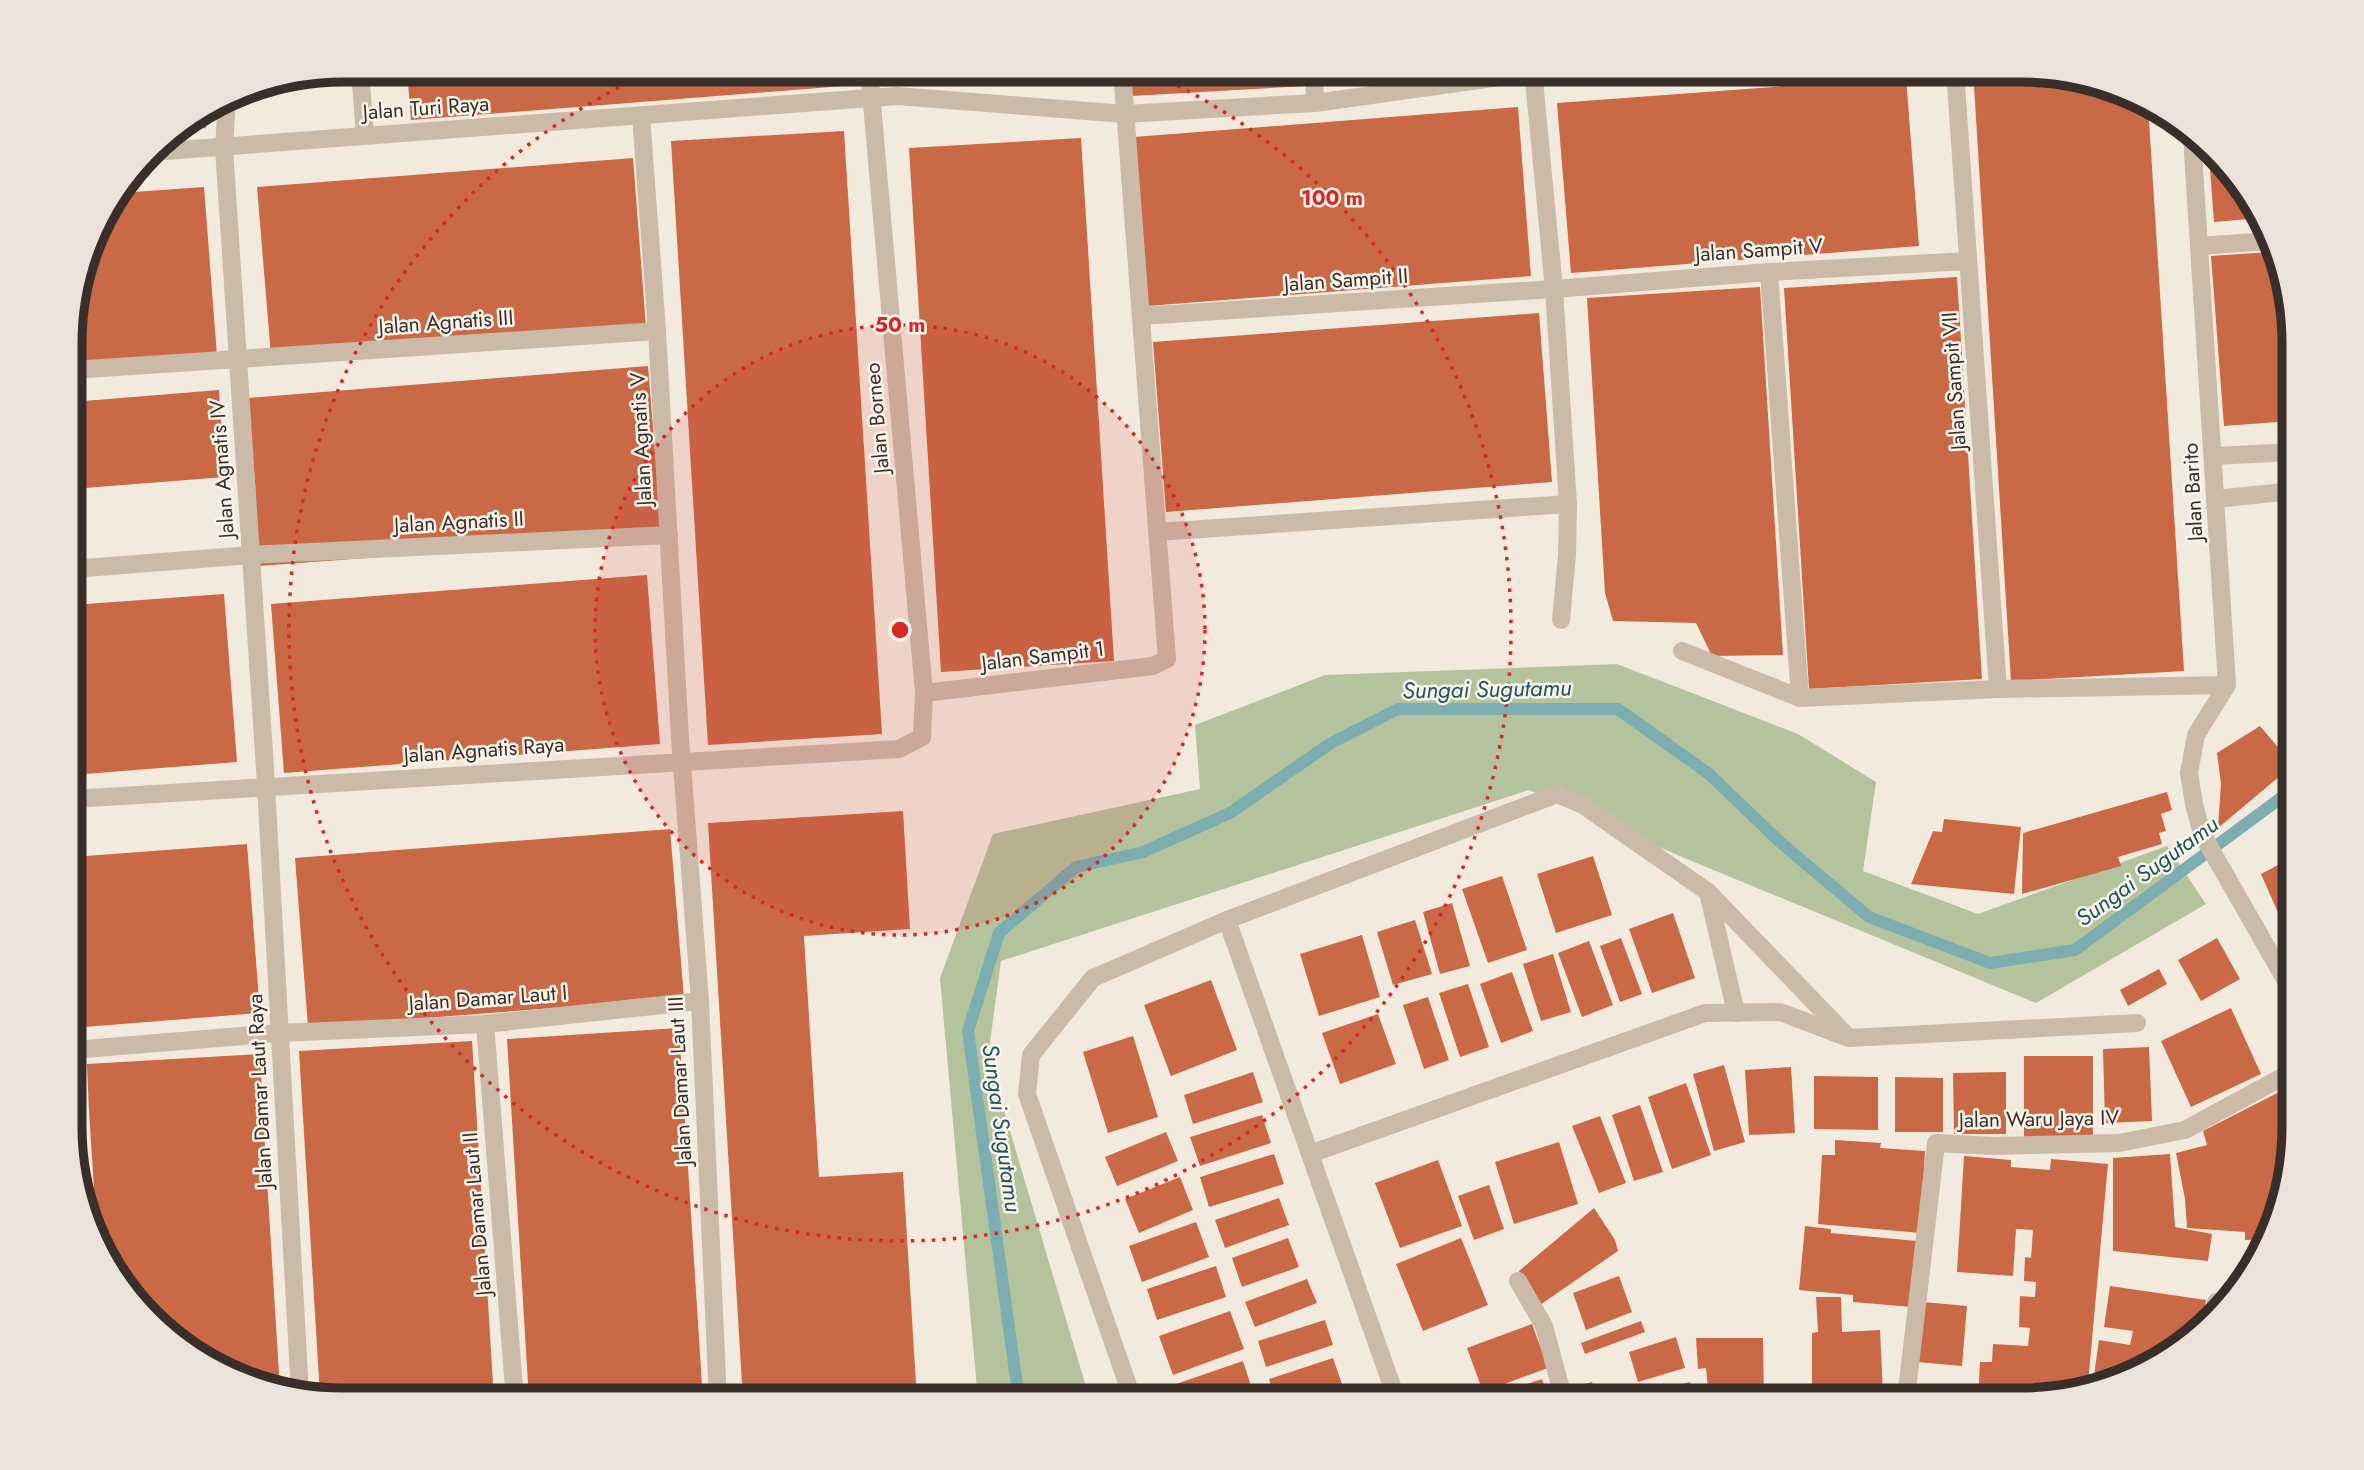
<svg xmlns="http://www.w3.org/2000/svg" width="2364" height="1470" viewBox="0 0 2364 1470" font-family="Jost,sans-serif">
<style>
.green{fill:#b5c39d}
.lines{fill:none;stroke-linecap:round;stroke-linejoin:round}
.stream{stroke:#7cadb1;stroke-width:12}
.building{fill:#c96946}
.minor{stroke:#ccbaa9;stroke-width:18}
.ring{fill:none;stroke:#d62828;stroke-width:3.5;stroke-dasharray:3.5 7}
.labels{text-anchor:middle;dominant-baseline:central;stroke-width:5;stroke-linejoin:round;paint-order:stroke}
.street-label{font-size:21px;fill:#392e29;stroke:#faf3ea}
.water-label{font-size:23px;font-style:italic;fill:#1d565c;stroke:#faf3ea}
.rim{fill:none;stroke:#392e29;stroke-width:9}
.centre{fill:#d62828;stroke:#faf3ea;stroke-width:3.5}
.ring-label{font-size:21px;text-anchor:middle;font-weight:bold;fill:#d62828;stroke:#faf3ea;stroke-width:5;stroke-linejoin:round;paint-order:stroke}
</style>
<rect width="100%" height="100%" fill="#f3eade"/>
<polygon class="green" points="1617,664 1798,734 1876,782 1863,871 1978,914 2167,846 2206,904 2036,1003 1682,857 1529,790 1001,961 988,1057 1090,1400 978,1400 940,978 993,834 1200,789 1195,725 1325,675"/>
<g class="lines">
<polyline class="stream" points="1019,1400 968,1031 999,933 1076,867 1143,852 1230,813 1331,743 1398,709 1618,709 1709,774 1780,842 1869,917 1990,963 2075,950 2293,789"/>
</g>
<g class="building">
<polygon points="407,70 868,70 869,84 411,120"/>
<polygon points="915,70 963,70 963,72 915,75"/>
<polygon points="1130,70 1304,70 1305,86 1132,96"/>
<polygon points="1973,70 2021,70 2108,84 2148,104 2184,671 2011,681"/>
<polygon points="1906,77 1919,246 1571,273 1557,103"/>
<polygon points="1518,107 1531,276 1147,306 1134,137"/>
<polygon points="204,112 206,128 176,130"/>
<polygon points="844,131 882,734 708,745 671,141"/>
<polygon points="1081,138 1114,661 941,672 909,148"/>
<polygon points="2209,155 2258,207 2261,218 2214,222"/>
<polygon points="633,158 646,327 271,356 257,187"/>
<polygon points="204,187 217,356 72,368 72,308 98,222 120,193"/>
<polygon points="2271,252 2293,326 2293,421 2224,426 2211,256"/>
<polygon points="1957,277 1982,679 1809,689 1784,288"/>
<polygon points="1760,287 1783,655 1712,656 1696,623 1613,621 1605,593 1587,298"/>
<polygon points="1539,313 1552,482 1166,512 1153,342"/>
<polygon points="648,366 662,536 259,566 255,483 248,398"/>
<polygon points="219,390 225,477 72,489 72,402"/>
<polygon points="647,575 660,744 284,773 271,604"/>
<polygon points="224,594 237,762 72,775 72,605"/>
<polygon points="2260,726 2293,765 2218,828 2221,784 2217,753"/>
<polygon points="2167,792 2172,810 2161,814 2166,831 2159,833 2162,844 2118,857 2121,866 2022,894 2023,833"/>
<polygon points="903,811 910,929 804,936 819,1177 903,1172 917,1400 743,1400 708,823"/>
<polygon points="1944,819 2021,827 2014,894 1911,884 1933,831 1942,832"/>
<polygon points="670,829 684,998 308,1027 295,858"/>
<polygon points="247,844 260,1013 72,1028 72,857"/>
<polygon points="1593,856 1612,915 1556,933 1537,874"/>
<polygon points="2293,857 2293,931 2287,933 2261,874"/>
<polygon points="1502,876 1527,950 1488,963 1462,889"/>
<polygon points="1452,903 1470,966 1440,974 1423,912"/>
<polygon points="1673,913 1695,978 1652,993 1629,929"/>
<polygon points="1415,920 1432,974 1393,985 1377,932"/>
<polygon points="1362,935 1380,997 1319,1016 1300,954"/>
<polygon points="1621,938 1642,994 1620,1002 1600,946"/>
<polygon points="2217,938 2240,979 2201,1001 2178,960"/>
<polygon points="1589,941 1613,1005 1582,1017 1558,953"/>
<polygon points="1553,954 1571,1012 1541,1021 1523,964"/>
<polygon points="2159,969 2167,984 2128,1006 2120,990"/>
<polygon points="1512,972 1533,1031 1501,1043 1480,984"/>
<polygon points="1211,980 1237,1050 1171,1076 1144,1005"/>
<polygon points="1468,984 1489,1047 1460,1057 1439,993"/>
<polygon points="1428,997 1449,1060 1424,1069 1403,1005"/>
<polygon points="2231,1008 2261,1074 2191,1107 2161,1041"/>
<polygon points="1378,1014 1396,1064 1340,1084 1322,1033"/>
<polygon points="679,1028 703,1400 529,1400 507,1039"/>
<polygon points="1133,1036 1158,1117 1108,1133 1083,1052"/>
<polygon points="472,1041 494,1400 343,1400 320,1396 299,1051"/>
<polygon points="2149,1047 2152,1121 2105,1123 2103,1049"/>
<polygon points="260,1054 265,1147 280,1390 256,1386 192,1354 107,1264 97,1234 89,1112 87,1064"/>
<polygon points="2024,1056 2093,1056 2093,1139 2024,1138"/>
<polygon points="1724,1065 1745,1142 1714,1151 1693,1074"/>
<polygon points="1791,1067 1795,1133 1749,1135 1745,1070"/>
<polygon points="1253,1072 1263,1102 1193,1124 1184,1095"/>
<polygon points="2006,1072 2006,1134 1954,1134 1953,1073"/>
<polygon points="1814,1076 1878,1077 1878,1130 1814,1129"/>
<polygon points="1895,1077 1943,1078 1943,1132 1895,1132"/>
<polygon points="1686,1083 1711,1155 1672,1169 1648,1097"/>
<polygon points="2293,1085 2293,1144 2280,1214 2267,1239 2245,1240 2245,1232 2187,1228 2185,1199 2176,1153 2207,1145 2203,1131"/>
<polygon points="1640,1105 1663,1172 1634,1181 1612,1115"/>
<polygon points="1262,1115 1271,1143 1200,1166 1190,1137"/>
<polygon points="1600,1116 1626,1183 1599,1193 1572,1126"/>
<polygon points="1166,1132 1178,1161 1117,1186 1105,1157"/>
<polygon points="1835,1140 1881,1143 1880,1148 1925,1151 1921,1233 1818,1224 1822,1155 1835,1155"/>
<polygon points="1559,1142 1578,1204 1514,1224 1495,1162"/>
<polygon points="1274,1154 1284,1184 1209,1207 1200,1177"/>
<polygon points="2170,1154 2175,1227 2212,1234 2208,1261 2113,1251 2113,1158"/>
<polygon points="1964,1156 2011,1160 2011,1167 2050,1170 2051,1159 2108,1164 2088,1384 2038,1399 1978,1399 1980,1362 1992,1362 1993,1344 2028,1346 2030,1328 2019,1327 2020,1296 2035,1297 2036,1282 2024,1281 2025,1257 2031,1258 2033,1230 2016,1229 2013,1276 1957,1272"/>
<polygon points="1438,1160 1462,1226 1400,1248 1375,1183"/>
<polygon points="1180,1177 1193,1210 1139,1233 1125,1199"/>
<polygon points="1489,1185 1504,1229 1474,1240 1458,1196"/>
<polygon points="1279,1198 1289,1225 1225,1248 1215,1220"/>
<polygon points="1594,1208 1615,1240 1618,1251 1540,1305 1519,1271"/>
<polygon points="1196,1222 1209,1257 1142,1282 1129,1246"/>
<polygon points="1805,1226 1831,1229 1831,1233 1917,1241 1912,1307 1853,1302 1853,1295 1799,1290"/>
<polygon points="1288,1238 1299,1267 1242,1287 1232,1258"/>
<polygon points="1461,1238 1488,1305 1423,1331 1396,1264"/>
<polygon points="1216,1266 1226,1297 1157,1320 1147,1289"/>
<polygon points="1619,1276 1632,1312 1586,1330 1573,1293"/>
<polygon points="1307,1279 1317,1303 1255,1327 1245,1302"/>
<polygon points="2110,1286 2206,1300 2203,1321 2158,1363 2093,1383 2099,1340 2130,1345 2133,1331 2104,1327"/>
<polygon points="1816,1297 1841,1297 1842,1332 1880,1330 1883,1393 1812,1393 1812,1333 1818,1332"/>
<polygon points="1923,1302 1967,1306 1962,1366 1917,1362"/>
<polygon points="1230,1311 1244,1349 1173,1375 1159,1336"/>
<polygon points="1325,1320 1333,1345 1266,1367 1258,1341"/>
<polygon points="1641,1321 1645,1332 1585,1354 1581,1343"/>
<polygon points="1532,1324 1548,1368 1483,1392 1467,1348"/>
<polygon points="1676,1337 1685,1368 1638,1382 1629,1352"/>
<polygon points="1696,1338 1763,1338 1764,1400 1709,1400 1706,1368 1698,1369"/>
<polygon points="1333,1358 1343,1387 1305,1400 1276,1400 1269,1379"/>
<polygon points="1243,1361 1253,1392 1232,1400 1181,1400 1176,1384"/>
<polygon points="1542,1379 1549,1400 1483,1400 1483,1399"/>
<polygon points="1592,1382 1597,1400 1573,1400 1570,1388"/>
<polygon points="1690,1382 1694,1400 1639,1400 1637,1395"/>
</g>
<g class="lines">
<g class="minor">
<polyline points="360,70 365,135"/>
<polyline points="1314,70 1315,103"/>
<polyline points="1533,70 1554,289 1568,504 1567,555 1561,620"/>
<polyline points="1955,70 1998,689"/>
<polyline points="227,98 224,148 265,768 300,1393"/>
<polyline points="641,116 657,331 680,738 700,1001 718,1400"/>
<polyline points="2192,137 2227,685 2196,735 2189,773 2194,804 2202,834 2293,993"/>
<polyline points="152,152 897,96 1125,114 1315,103 1551,70"/>
<polyline points="2200,246 2268,241"/>
<polyline points="1769,272 1800,698"/>
<polyline points="1141,316 1554,289 1769,272 1968,261"/>
<polyline points="72,370 657,331"/>
<polyline points="2214,456 2293,452"/>
<polyline points="2215,499 2293,491"/>
<polyline points="1157,532 1568,504"/>
<polyline points="72,569 251,555 669,535"/>
<polyline points="1682,651 1800,698 1998,689 2227,685"/>
<polyline points="924,693 1153,666 1167,659 1122,70"/>
<polyline points="72,799 899,749 922,737 924,693 869,70"/>
<polyline points="1708,892 1736,1013"/>
<polyline points="1227,920 1397,1400"/>
<polyline points="485,1024 515,1400"/>
<polyline points="72,1050 279,1033 485,1024 700,1001"/>
<polyline points="1310,1154 1705,1013 1780,1012 1849,1038 2137,1023"/>
<polyline points="1518,1281 1544,1326 1564,1400"/>
<polyline points="2215,1309 2216,1302"/>
<polyline points="1906,1399 1936,1143 1994,1146 2119,1143 2185,1130 2293,1071"/>
<polyline points="1133,1400 1027,1094 1031,1055 1093,978 1227,920 1557,794 1583,805 1708,892 1849,1038"/>
</g>
</g>
<circle cx="900" cy="630" r="305" fill="#d62828" fill-opacity=".12"/>
<g class="ring">
<circle cx="900" cy="630" r="305"/>
<path d="M1149 72A611 611 0 1 1 651 72"/>
</g>
<g class="labels">
<g class="street-label">
<text transform="translate(426 108) rotate(-4)">Jalan Turi Raya</text>
<text transform="translate(1759 250) rotate(-4)">Jalan Sampit V</text>
<text transform="translate(1346 280) rotate(-4)">Jalan Sampit II</text>
<text transform="translate(446 322) rotate(-4)">Jalan Agnatis III</text>
<text transform="translate(1954 381) rotate(-94)">Jalan Sampit VII</text>
<text transform="translate(877 418) rotate(-95)">Jalan Borneo</text>
<text transform="translate(641 439) rotate(-93)">Jalan Agnatis V</text>
<text transform="translate(222 469) rotate(-94)">Jalan Agnatis IV</text>
<text transform="translate(2193 492) rotate(-93)">Jalan Barito</text>
<text transform="translate(459 522) rotate(-3)">Jalan Agnatis II</text>
<text transform="translate(1043 656) rotate(-7)">Jalan Sampit 1</text>
<text transform="translate(484 750) rotate(-4)">Jalan Agnatis Raya</text>
<text transform="translate(488 998) rotate(-4)">Jalan Damar Laut I</text>
<text transform="translate(680 1081) rotate(-93)">Jalan Damar Laut III</text>
<text transform="translate(260 1091) rotate(-93)">Jalan Damar Laut Raya</text>
<text transform="translate(2039 1119) rotate(-1)">Jalan Waru Jaya IV</text>
<text transform="translate(477 1214) rotate(-95)">Jalan Damar Laut II</text>
</g>
<g class="water-label">
<text transform="translate(1487 689) rotate(-1)">Sungai Sugutamu</text>
<text transform="translate(2147 871) rotate(-36)">Sungai Sugutamu</text>
<text transform="translate(1002 1128) rotate(82)">Sungai Sugutamu</text>
</g>
</g>
<path d="M0 0H2364V1470H0ZM343 82H2021A261 261 0 0 1 2282 343V1127A261 261 0 0 1 2021 1388H343A261 261 0 0 1 82 1127V343A261 261 0 0 1 343 82Z" fill="#ebe3db" fill-rule="evenodd"/>
<path class="rim" d="M343 82H2021A261 261 0 0 1 2282 343V1127A261 261 0 0 1 2021 1388H343A261 261 0 0 1 82 1127V343A261 261 0 0 1 343 82Z"/>
<circle cx="900" cy="630" r="10" class="centre"/>
<g class="ring-label">
<text x="1332" y="205">100 m</text>
<text x="900" y="332">50 m</text>
</g>
</svg>
